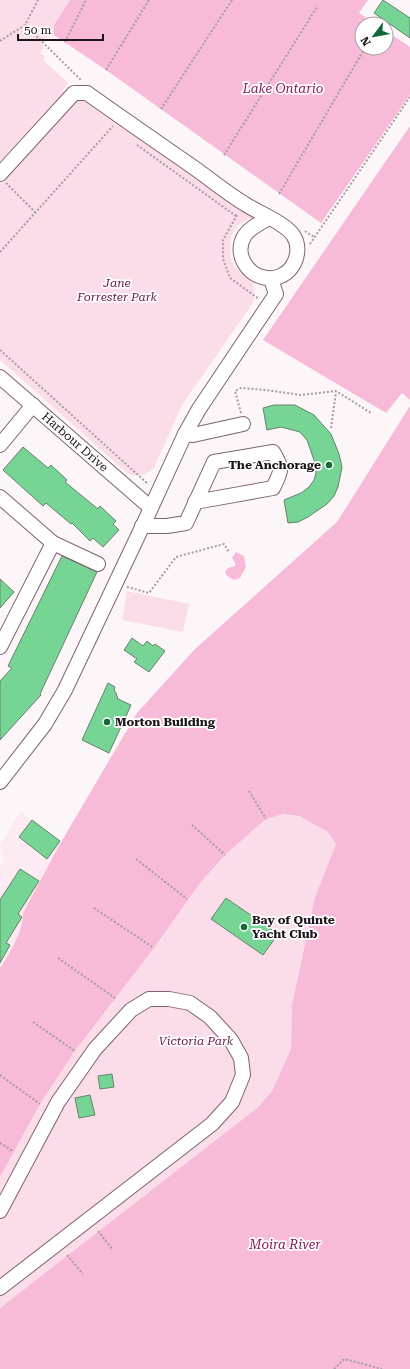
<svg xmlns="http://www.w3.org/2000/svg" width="410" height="1369" viewBox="0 0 410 1369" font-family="'Roboto Serif',serif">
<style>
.built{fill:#fcebf2}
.green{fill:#fbddea}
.water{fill:#f7bbd7}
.building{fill:#76d595;stroke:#67816e}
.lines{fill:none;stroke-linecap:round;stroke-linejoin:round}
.minor-casing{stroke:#7f626f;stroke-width:16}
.path{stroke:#a59da1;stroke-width:2;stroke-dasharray:2 2;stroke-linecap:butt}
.minor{stroke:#fff;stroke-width:14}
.poi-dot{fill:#156838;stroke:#fff;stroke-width:1.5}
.labels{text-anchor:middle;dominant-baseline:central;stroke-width:3.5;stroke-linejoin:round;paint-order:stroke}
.park-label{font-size:12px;font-style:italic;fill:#6a1647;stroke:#fff}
.street-label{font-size:12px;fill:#1e1318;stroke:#fff}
.poi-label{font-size:12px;font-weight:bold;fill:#1e1318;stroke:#fff;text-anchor:start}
.water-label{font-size:13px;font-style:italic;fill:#87175a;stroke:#fff}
</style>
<rect width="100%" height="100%" fill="#fdf6f9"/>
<polygon class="built" points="20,811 60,844 23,913 24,921 12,947 0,968 0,868 4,860 0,845"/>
<g class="green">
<path d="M0 0H70L54 25V35L43 39 41 44 44 47 40 53 45 56 43 60 68 83 63 90 71 99 83 97 254 217C247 220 238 223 234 231 228 241 228 257 235 267 240 273 249 277 253 284 256 291 254 296 253 303L182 405 154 468C146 475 138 478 127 473L0 360Z"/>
<polygon points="127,591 189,604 183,632 122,620"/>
<polygon points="284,814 299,816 328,832 336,844 315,897 292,1005 291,1049 272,1091 257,1108 0,1308 0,1177 13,1151 40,1104 75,1051 154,948 200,883 225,855 266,819"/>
</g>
<g class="water">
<polygon points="70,0 368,0 359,13 376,24 362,24 362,48 386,48 386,31 410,47 410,95 321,223 106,70 54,35 54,25"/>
<polygon points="410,126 410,400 402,393 386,413 263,340"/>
<path d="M410 406V1369H0V1308L257 1108 272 1091 291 1049 292 1005 315 897 336 844 328 832 299 816 284 814 266 819 225 855 200 883 154 948 75 1051 40 1104 0 1177V968C9 955 24 929 23 913L60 844 137 713 195 649 337 522Z"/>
<polygon points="236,552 244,556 246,567 240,578 234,580 227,576 225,572 228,568 235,566 235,563 232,558"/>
</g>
<g class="building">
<polygon points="383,0 410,18 410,38 374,13"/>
<polygon points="274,405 295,405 314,415 331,434 339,454 342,467 338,487 334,496 327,504 308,517 298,522 288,523 284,500 301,493 309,487 314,480 316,473 315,463 307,440 300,432 281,427 267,430 263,408"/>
<polygon points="23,447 48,468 51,465 67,480 65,482 98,509 100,506 116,521 113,524 119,530 103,547 93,538 90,541 72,523 71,524 46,503 43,506 3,470"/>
<polygon points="62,556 97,572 40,694 41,695 0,740 0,681 12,668 8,666"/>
<polygon points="0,579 14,592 0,608"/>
<polygon points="132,638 143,646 147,641 153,646 155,644 165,651 149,672 134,662 137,659 124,650"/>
<polygon points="108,683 115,687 114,690 116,693 118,699 131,705 109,753 82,740"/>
<polygon points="32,820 60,841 47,859 19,837"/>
<polygon points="20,869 39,881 18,914 22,917 6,943 10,945 0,963 0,900"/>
<polygon points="226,898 278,934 263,955 211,919"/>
<polygon points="112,1074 114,1087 100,1089 98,1076"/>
<polygon points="90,1095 95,1115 79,1118 75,1098"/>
</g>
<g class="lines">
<defs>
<g id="minor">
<path d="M0 174 74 93H87C122 118 157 142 193 167 210 179 227 193 245 204 257 212 285 223 293 235 300 245 298 259 291 268 285 276 275 279 267 278 247 276 233 253 245 235 251 227 260 223 269 218"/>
<polyline points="0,377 151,508"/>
<polyline points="185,434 193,435 243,424"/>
<polyline points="0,445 33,405"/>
<polyline points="0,497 53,543 98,564"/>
<path d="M142 526H167L186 523 214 462 273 452C284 470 281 471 273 488L195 502"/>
<polyline points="0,647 53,543"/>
<polyline points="0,782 45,724 65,690 145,521 185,434 199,409 276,294 271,279"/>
<polyline points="0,1211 58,1102 95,1049 131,1010 149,999 169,999 190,1003 210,1017 231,1040 241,1058 243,1075 232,1102 212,1124 0,1288"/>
</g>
</defs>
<use href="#minor" class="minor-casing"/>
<g class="path">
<polyline points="25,25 81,80"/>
<polyline points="0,41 25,25 38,0"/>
<polyline points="65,42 86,0"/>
<polyline points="106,70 149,0"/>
<polyline points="161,109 232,0"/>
<polyline points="137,145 236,216"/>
<polyline points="224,155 317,7"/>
<polyline points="6,183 35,212"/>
<polyline points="279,194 365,48"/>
<polyline points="237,215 223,240 223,259 230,278 259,299"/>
<polyline points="305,231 314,237"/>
<polyline points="310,244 410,97"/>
<polyline points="0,252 113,126"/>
<polyline points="0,350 148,484"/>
<polyline points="241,413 235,391 241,388 266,390 301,395 336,391 371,413"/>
<polyline points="331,428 336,392"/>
<polyline points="127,587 149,593 176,557 224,544 229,552"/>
<polyline points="249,791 266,819"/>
<polyline points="192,825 225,855"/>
<polyline points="136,859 187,899"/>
<polyline points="94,908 154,948"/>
<polyline points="58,958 115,998"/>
<polyline points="33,1022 75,1051"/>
<polyline points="0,1075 40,1104"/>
<polyline points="0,1143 13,1151"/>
<polyline points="98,1231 113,1250"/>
<polyline points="67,1255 83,1274"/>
<polyline points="334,1369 344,1359 382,1369"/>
</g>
<use href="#minor" class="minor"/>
</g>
<g class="poi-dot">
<circle cx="329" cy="465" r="4"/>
<circle cx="107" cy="722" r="4"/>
<circle cx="244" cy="927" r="4"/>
</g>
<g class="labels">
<g class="park-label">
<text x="117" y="283">Jane<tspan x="117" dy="14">Forrester Park</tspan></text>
<text x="196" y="1041">Victoria Park</text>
</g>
<g class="street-label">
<text transform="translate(75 442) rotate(41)">Harbour Drive</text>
</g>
<g class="poi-label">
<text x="321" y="465" text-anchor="end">The Anchorage</text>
<text x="115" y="722">Morton Building</text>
<text x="252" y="920">Bay of Quinte<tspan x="252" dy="14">Yacht Club</tspan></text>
</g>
<g class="water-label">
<text x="283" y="88">Lake Ontario</text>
<text x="285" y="1244">Moira River</text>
</g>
</g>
<g transform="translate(374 36) rotate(238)"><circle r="19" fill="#ffffff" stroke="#a5a1a3"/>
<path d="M0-3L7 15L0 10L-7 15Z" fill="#156838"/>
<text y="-6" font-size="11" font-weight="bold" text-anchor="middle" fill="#1e1318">N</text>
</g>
<path d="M18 34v6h85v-6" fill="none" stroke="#1e1318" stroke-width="2"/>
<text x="24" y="34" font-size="12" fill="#1e1318" stroke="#ffffff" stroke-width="3" paint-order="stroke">50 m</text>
</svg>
